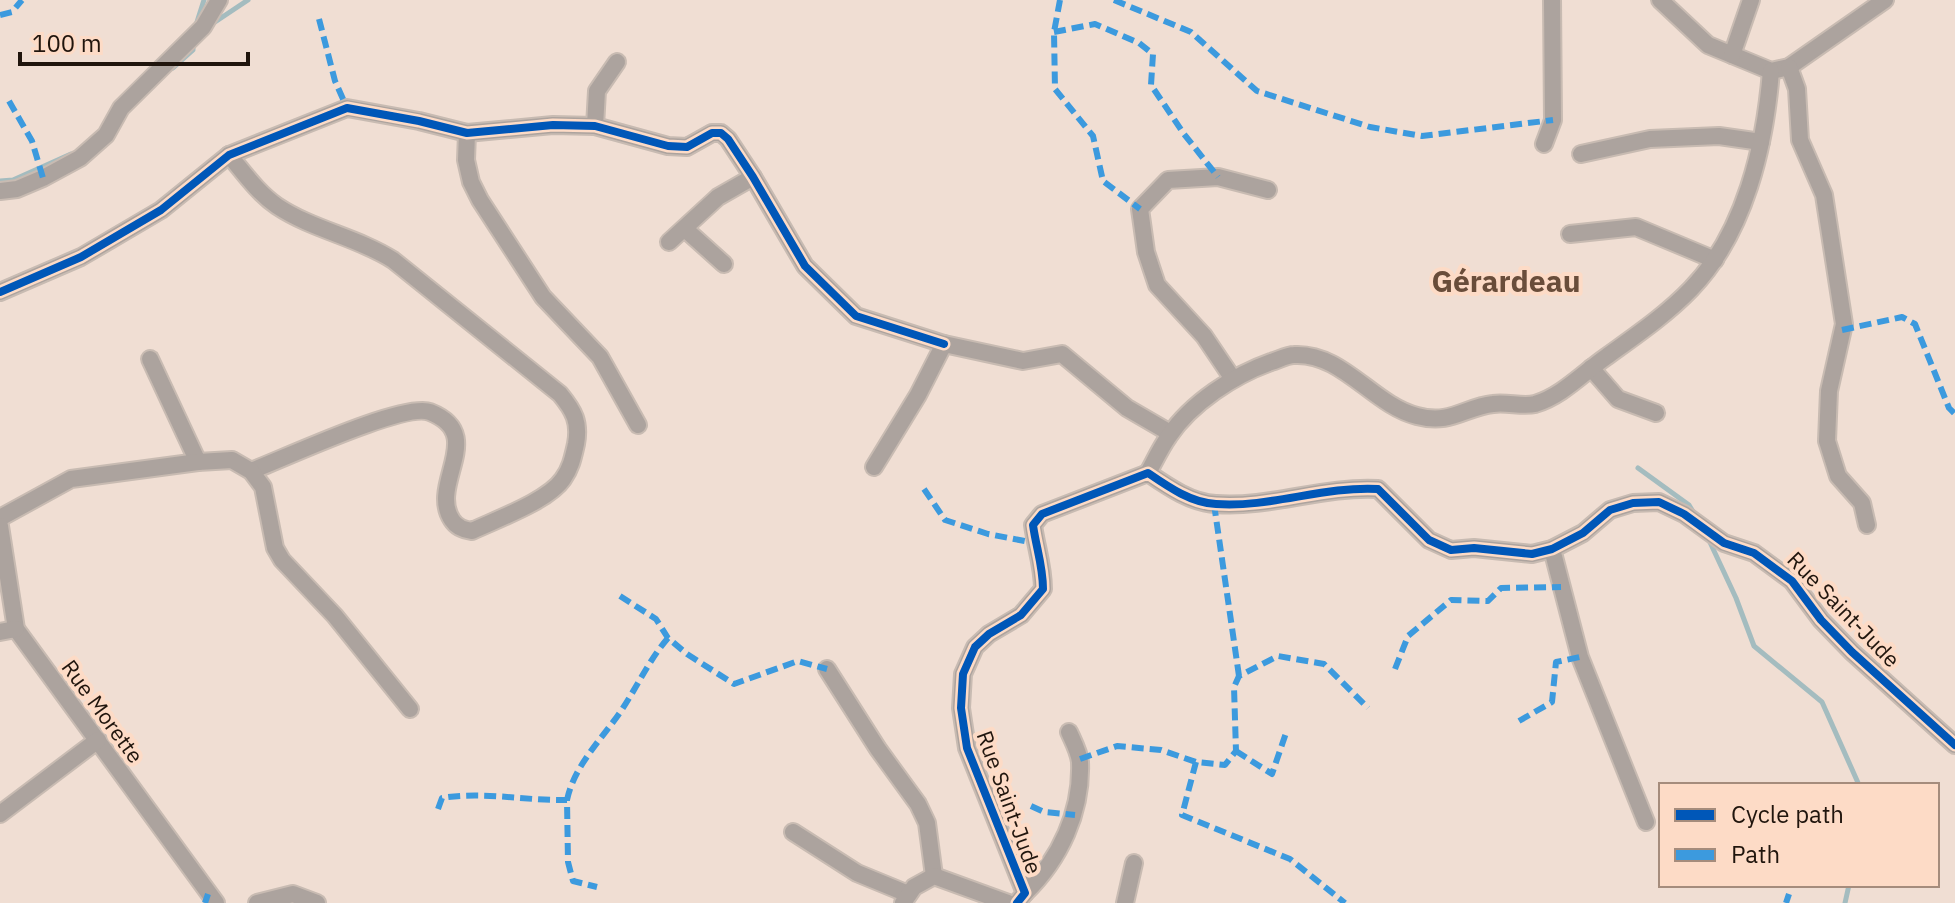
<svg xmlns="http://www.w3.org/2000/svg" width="1955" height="903" viewBox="0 0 1955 903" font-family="'IBM Plex Sans',sans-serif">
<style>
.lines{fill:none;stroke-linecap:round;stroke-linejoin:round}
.stream{stroke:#a4bcbf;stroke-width:5}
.minor-casing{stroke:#c8bbb2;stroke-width:20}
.minor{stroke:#aca39e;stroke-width:16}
.quiet{stroke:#3c9ade;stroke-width:6;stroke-dasharray:12 6;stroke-linecap:butt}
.cycleway-casing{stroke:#fddbc6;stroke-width:13}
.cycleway{stroke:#0057b8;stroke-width:8}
.labels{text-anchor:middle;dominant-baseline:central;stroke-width:8;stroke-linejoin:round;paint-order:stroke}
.street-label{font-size:22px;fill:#20150d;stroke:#fddbc6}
.district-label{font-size:30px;font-weight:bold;fill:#694d3a;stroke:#fddbc6}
</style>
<rect width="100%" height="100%" fill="#f0ded3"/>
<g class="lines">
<g class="stream">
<polyline points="197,22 204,0"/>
<polyline points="209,26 248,0"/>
<polyline points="173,68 193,50 193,43"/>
<polyline points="0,181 13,180 71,154"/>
<polyline points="1638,468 1689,505 1695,515"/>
<polyline points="1708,538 1736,598 1754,646 1822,702 1859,785"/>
<polyline points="1845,903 1849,885"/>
</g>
<defs>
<g id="minor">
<polyline points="1660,0 1708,45 1771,71 1789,67 1885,0"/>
<polyline points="1732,55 1751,0"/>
<polyline points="1789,67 1797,89 1800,140 1824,195 1844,324 1829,391 1827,441 1838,476 1862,503 1867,525"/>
<polyline points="595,126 597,91 617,62"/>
<polyline points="467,133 466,160 471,182 480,200 543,297 600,357 638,425"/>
<polyline points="1544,144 1553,120 1552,0"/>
<polyline points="1581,154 1650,139 1719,136 1761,142"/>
<path d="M229 155C244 173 258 193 277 206 313 230 357 237 393 260L560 394C574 411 580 422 576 444 573 457 571 468 563 479 548 501 497 519 472 531 464 530 457 528 452 520 428 484 488 435 430 412 404 402 283 459 251 471"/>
<polyline points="0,191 17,189 43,178 80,158 106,135 121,108 203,27 219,0"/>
<polyline points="685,229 724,264"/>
<polyline points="1570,234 1636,227 1715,260"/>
<polyline points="669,242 718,197 753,177"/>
<polyline points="0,292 81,257 161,210 229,155 347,108 419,121 467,133 553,125 595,126 668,146 687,147 712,133 721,133 728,139 753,177 805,266 856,316 944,344"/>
<polyline points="150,359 198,462"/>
<polyline points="1591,368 1618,399 1656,413"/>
<polyline points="1233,379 1204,336 1157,285 1146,252 1140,209 1168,180 1218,177 1268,190"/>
<polyline points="874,467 918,395 944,344 1023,361 1062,354 1127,408 1170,433"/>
<path d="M1148 473C1155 460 1161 447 1169 436 1191 403 1234 375 1271 362 1278 360 1287 355 1294 355 1342 352 1373 405 1417 416 1451 425 1465 407 1493 404 1507 402 1523 407 1535 404 1562 396 1583 373 1606 357 1635 336 1666 315 1691 289 1745 233 1765 146 1771 71"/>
<polyline points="0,518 71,479 198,462 232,460 251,471 263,487 275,548 282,560 335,616 410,709"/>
<polyline points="0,526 16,629 216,903"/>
<polyline points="1552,549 1580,657 1646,822"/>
<polyline points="0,632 16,629"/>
<polyline points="827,669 878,749 918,804 927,823 934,876"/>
<polyline points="0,814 98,740"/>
<polyline points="793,832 857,873 908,894"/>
<path d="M1025 893C1060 859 1082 812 1080 762 1079 752 1073 741 1069 732"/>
<polyline points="257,903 293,894 317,903"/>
<polyline points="903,903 914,887 934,876 1008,903"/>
<path d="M1017 903 1025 893 967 748 961 708 963 674 975 647 989 634 1021 615 1043 589C1043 566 1036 547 1033 525L1042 514 1148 473C1167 486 1191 503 1216 504 1270 508 1323 486 1378 489L1429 540 1451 550 1474 548 1532 554 1552 549 1583 533 1610 510 1633 503 1659 502 1684 514 1724 543 1754 553 1792 581 1821 620 1852 652 1955 745"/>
<polyline points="1125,903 1134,863"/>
</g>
</defs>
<use href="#minor" class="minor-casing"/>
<use href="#minor" class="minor"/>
<g class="quiet">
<polyline points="1060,0 1054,32 1055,89 1093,136 1103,181 1140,209"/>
<polyline points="1114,0 1191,32 1257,91 1370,127 1422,136 1553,120"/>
<polyline points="0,15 12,12 22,0"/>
<polyline points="319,19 335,81 347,108"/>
<polyline points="1054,32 1095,24 1139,43 1153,54 1151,85 1184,134 1218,177"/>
<polyline points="9,101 32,141 43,178"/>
<polyline points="1842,330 1902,317 1915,324 1949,408 1955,414"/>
<polyline points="924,489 945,520 988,534 1035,543"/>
<polyline points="1214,504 1239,676"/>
<polyline points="620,596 656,619 668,638 687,654 734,684 798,661 827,669"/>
<polyline points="1395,669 1408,636 1451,600 1488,601 1501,588 1561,587"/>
<polyline points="1519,721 1552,702 1556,662 1580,657"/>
<polyline points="1236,751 1272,774 1287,730"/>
<polyline points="1080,759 1117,746 1161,750 1196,762 1225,765 1236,751 1234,687 1239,676 1278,656 1324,664 1368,708"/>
<polyline points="1196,762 1182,815 1290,859 1345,903"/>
<path d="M567 800C574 766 601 740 621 711 637 687 649 660 668 638"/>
<polyline points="1031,806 1044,812 1075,815"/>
<path d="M438 809 442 798C484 791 525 801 567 800L568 862 573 881 597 887"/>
<polyline points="205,903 208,894"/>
<polyline points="1786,903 1789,894"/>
</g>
<defs>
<g id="cycleway">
<polyline points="0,292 81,257 161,210 229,155 347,108 419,121 467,133 553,125 595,126 668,146 687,147 712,133 721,133 728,139 753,177 805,266 856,316 944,344"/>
<path d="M1017 903 1025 893 967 748 961 708 963 674 975 647 989 634 1021 615 1043 589C1043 566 1036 547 1033 525L1042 514 1148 473C1167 486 1191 503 1216 504 1270 508 1323 486 1378 489L1429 540 1451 550 1474 548 1532 554 1552 549 1583 533 1610 510 1633 503 1659 502 1684 514 1724 543 1754 553 1792 581 1821 620 1852 652 1955 745"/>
</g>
</defs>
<use href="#cycleway" class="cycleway-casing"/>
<use href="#cycleway" class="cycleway"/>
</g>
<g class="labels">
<g class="street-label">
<text transform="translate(1844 609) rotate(46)">Rue Saint-Jude</text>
<text transform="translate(103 711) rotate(54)">Rue Morette</text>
<text transform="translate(1010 802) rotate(70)">Rue Saint-Jude</text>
</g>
<g class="district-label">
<text x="1506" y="280">Gérardeau</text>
</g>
</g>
<rect x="1659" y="783" width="280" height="104" fill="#fddbc6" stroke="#a58c7c" stroke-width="2"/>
<rect x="1675" y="809" width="40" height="12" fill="#0057b8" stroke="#a58c7c" stroke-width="2"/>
<text x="1731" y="823" font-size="24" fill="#20150d">Cycle path</text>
<rect x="1675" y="849" width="40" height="12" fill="#3c9ade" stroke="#a58c7c" stroke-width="2"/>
<text x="1731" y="863" font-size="24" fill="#20150d">Path</text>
<path d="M20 52v12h228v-12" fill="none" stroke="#20150d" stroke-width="4"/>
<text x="32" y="52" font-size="24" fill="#20150d" stroke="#fddbc6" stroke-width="6" paint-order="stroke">100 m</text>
</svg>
